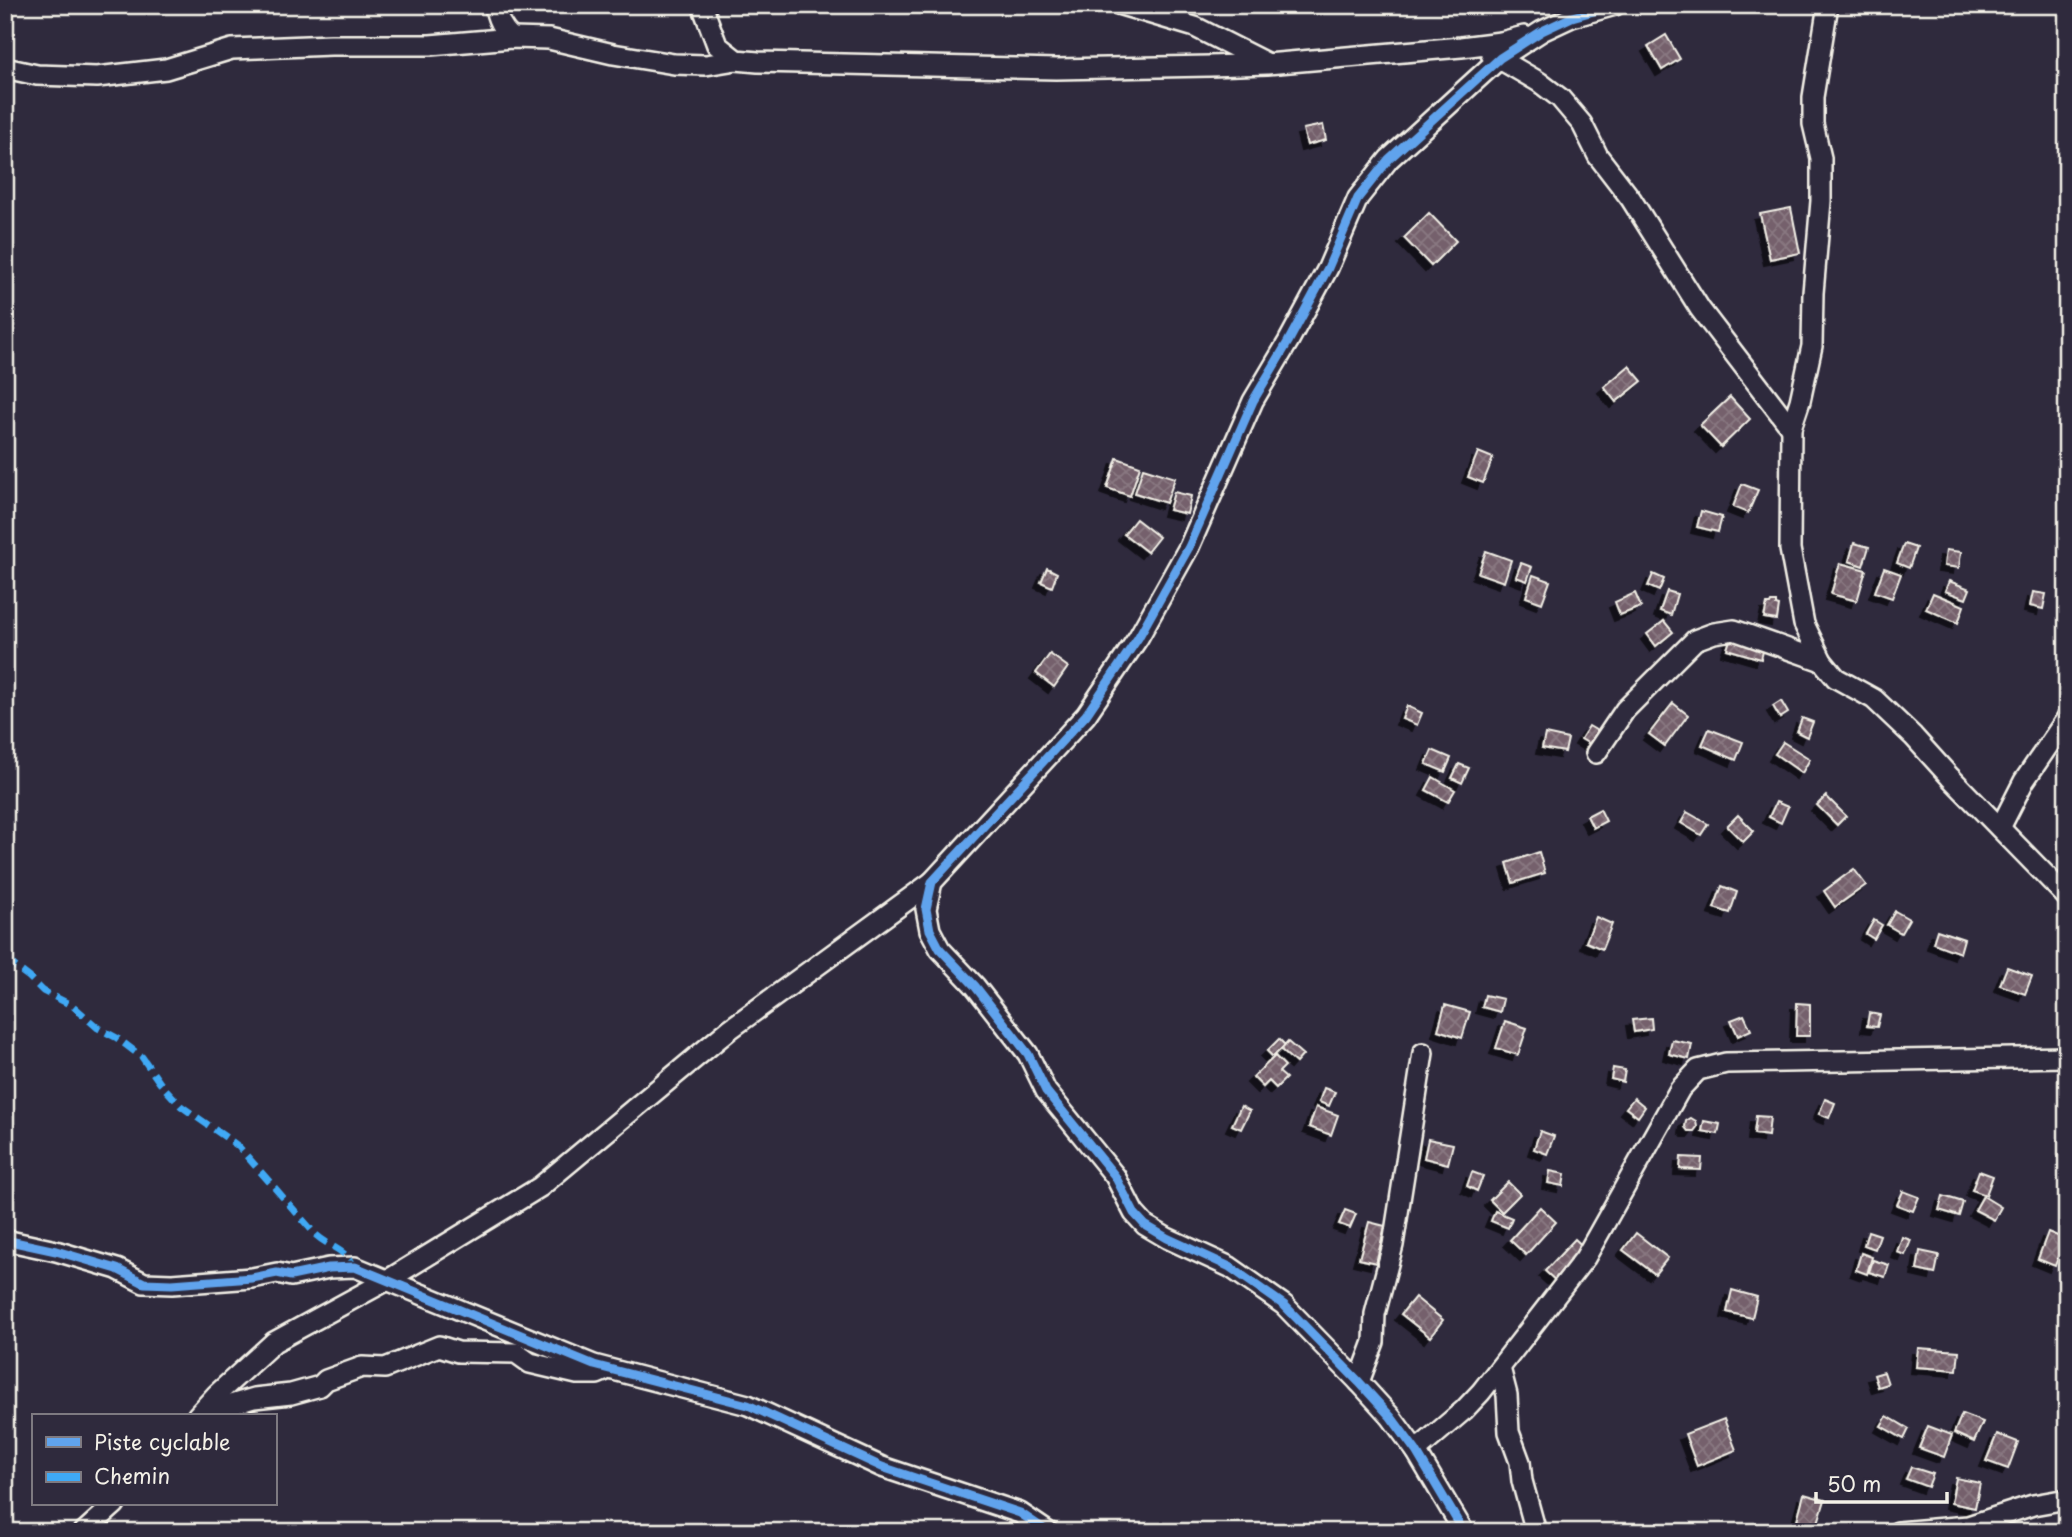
<svg xmlns="http://www.w3.org/2000/svg" width="2072" height="1537" viewBox="0 0 2072 1537" font-family="'Playpen Sans',sans-serif">
<style>
.building{fill:url(#building-cross-hatch);stroke:#f4f1e8;stroke-width:2;filter:url(#shadow)}
.lines{fill:none;stroke-linecap:round;stroke-linejoin:round}
.minor-casing{stroke:#f4f1e8;stroke-width:24}
.minor{stroke:#2f2a3d;stroke-width:19}
.quiet{stroke:#3fa9f5;stroke-width:7;stroke-dasharray:14 7;stroke-linecap:butt}
.cycleway-casing{stroke:#2f2a3d;stroke-width:13}
.cycleway{stroke:#60a3ed;stroke-width:9}
</style>
<defs>
<pattern id="building-cross-hatch" width="8" height="8" patternUnits="userSpaceOnUse" patternTransform="scale(1.75)"><rect width="8" height="8" fill="#75616c"/><path d="M0 0l8 8M0 8l8-8" fill="none" stroke="#897881"/></pattern>
<filter id="shadow"><feDropShadow dx="-6" dy="6" stdDeviation="0" flood-color="#0009"/></filter>
</defs>
<rect width="100%" height="100%" fill="#2f2a3d"/>
<filter id="ink" filterUnits="userSpaceOnUse"><feTurbulence type="fractalNoise" baseFrequency=".0143" numOctaves="2"/><feDisplacementMap in="SourceGraphic" scale="14" xChannelSelector="R" yChannelSelector="G"/><feConvolveMatrix kernelMatrix="1 2 1 2 8 2 1 2 1" color-interpolation-filters="sRGB"/></filter>
<g filter="url(#ink)">
<g class="building">
<polygon points="1666,35 1680,59 1662,70 1648,46"/>
<polygon points="1323,125 1326,140 1307,145 1303,129"/>
<polygon points="1791,208 1800,253 1770,259 1760,214"/>
<polygon points="1429,213 1456,241 1431,266 1404,238"/>
<polygon points="1629,366 1642,381 1616,402 1604,387"/>
<polygon points="1730,397 1750,419 1721,447 1700,425"/>
<polygon points="1478,452 1493,458 1483,483 1468,477"/>
<polygon points="1117,458 1140,466 1130,496 1107,488"/>
<polygon points="1143,468 1175,478 1166,503 1135,493"/>
<polygon points="1742,484 1758,490 1748,513 1733,507"/>
<polygon points="1174,492 1191,496 1187,514 1169,510"/>
<polygon points="1701,511 1722,517 1718,532 1697,527"/>
<polygon points="1136,519 1159,537 1147,552 1124,534"/>
<polygon points="1854,543 1869,547 1863,566 1849,561"/>
<polygon points="1904,544 1916,548 1909,568 1897,563"/>
<polygon points="1946,550 1961,552 1959,568 1944,566"/>
<polygon points="1486,551 1511,560 1504,582 1478,573"/>
<polygon points="1521,563 1532,567 1527,581 1516,577"/>
<polygon points="1840,563 1866,570 1857,601 1831,594"/>
<polygon points="1047,568 1057,573 1052,587 1041,582"/>
<polygon points="1884,568 1901,574 1892,598 1875,592"/>
<polygon points="1653,574 1664,579 1659,591 1648,586"/>
<polygon points="1533,575 1550,581 1542,603 1526,597"/>
<polygon points="1949,581 1970,589 1966,599 1945,591"/>
<polygon points="1667,591 1677,594 1671,615 1660,611"/>
<polygon points="2033,592 2046,594 2043,609 2030,606"/>
<polygon points="1635,593 1641,607 1620,615 1615,602"/>
<polygon points="1933,593 1964,606 1958,623 1926,609"/>
<polygon points="1771,602 1776,602 1776,605 1779,606 1777,620 1764,618 1767,604 1770,604"/>
<polygon points="1664,621 1673,632 1656,646 1647,634"/>
<polygon points="1732,634 1765,644 1761,659 1727,649"/>
<polygon points="1050,654 1068,667 1054,687 1036,673"/>
<polygon points="1781,701 1788,713 1780,718 1773,706"/>
<polygon points="1673,703 1688,715 1665,746 1649,734"/>
<polygon points="1407,706 1422,713 1417,725 1402,719"/>
<polygon points="1802,718 1813,722 1807,737 1797,732"/>
<polygon points="1589,726 1601,733 1593,746 1581,739"/>
<polygon points="1709,729 1743,742 1736,760 1702,745"/>
<polygon points="1545,734 1568,739 1565,752 1542,748"/>
<polygon points="1783,742 1810,759 1802,773 1775,754"/>
<polygon points="1432,750 1451,758 1445,772 1426,764"/>
<polygon points="1459,764 1469,768 1462,783 1452,778"/>
<polygon points="1433,777 1455,790 1448,802 1426,790"/>
<polygon points="1826,796 1846,816 1837,825 1817,805"/>
<polygon points="1776,802 1788,807 1781,823 1769,817"/>
<polygon points="1600,809 1606,821 1593,828 1587,816"/>
<polygon points="1687,812 1708,824 1701,835 1681,823"/>
<polygon points="1738,815 1754,831 1743,842 1727,826"/>
<polygon points="1539,852 1545,873 1513,883 1507,863"/>
<polygon points="1854,869 1866,885 1835,907 1824,891"/>
<polygon points="1722,886 1737,892 1730,913 1714,908"/>
<polygon points="1895,911 1909,919 1901,933 1887,925"/>
<polygon points="1596,917 1612,924 1602,949 1586,942"/>
<polygon points="1874,920 1882,925 1874,939 1866,934"/>
<polygon points="1937,930 1964,939 1960,953 1933,943"/>
<polygon points="2007,967 2032,976 2025,994 2000,985"/>
<polygon points="1485,995 1503,999 1500,1012 1482,1007"/>
<polygon points="1797,1003 1810,1004 1810,1036 1796,1036"/>
<polygon points="1445,1005 1470,1012 1462,1038 1438,1030"/>
<polygon points="1869,1013 1880,1015 1877,1027 1867,1026"/>
<polygon points="1744,1015 1751,1030 1738,1036 1731,1020"/>
<polygon points="1651,1018 1652,1029 1634,1032 1632,1020"/>
<polygon points="1505,1021 1527,1028 1518,1055 1496,1048"/>
<polygon points="1279,1039 1285,1045 1273,1057 1267,1051"/>
<polygon points="1672,1040 1692,1044 1689,1059 1669,1054"/>
<polygon points="1288,1042 1303,1055 1296,1063 1281,1050"/>
<polygon points="1275,1056 1285,1066 1279,1072 1286,1078 1276,1088 1269,1081 1263,1087 1253,1077"/>
<polygon points="1613,1068 1625,1070 1623,1082 1611,1079"/>
<polygon points="1324,1088 1335,1092 1329,1106 1319,1102"/>
<polygon points="1634,1098 1645,1107 1638,1117 1626,1108"/>
<polygon points="1825,1099 1835,1103 1829,1118 1819,1114"/>
<polygon points="1241,1106 1250,1111 1241,1129 1232,1125"/>
<polygon points="1316,1107 1338,1115 1331,1135 1309,1127"/>
<polygon points="1756,1116 1770,1117 1768,1136 1754,1134"/>
<polygon points="1691,1118 1696,1121 1697,1127 1694,1131 1688,1131 1685,1127 1686,1121"/>
<polygon points="1704,1121 1720,1124 1718,1134 1702,1131"/>
<polygon points="1540,1131 1554,1136 1547,1154 1534,1149"/>
<polygon points="1428,1139 1453,1144 1448,1164 1424,1158"/>
<polygon points="1681,1157 1702,1158 1701,1170 1680,1169"/>
<polygon points="1550,1171 1565,1174 1563,1186 1548,1183"/>
<polygon points="1979,1171 1993,1176 1986,1195 1972,1190"/>
<polygon points="1472,1172 1483,1176 1477,1191 1467,1186"/>
<polygon points="1508,1182 1520,1194 1502,1212 1490,1200"/>
<polygon points="1903,1191 1919,1197 1913,1211 1897,1205"/>
<polygon points="1943,1196 1963,1202 1959,1216 1939,1210"/>
<polygon points="1983,1196 2001,1207 1994,1220 1975,1210"/>
<polygon points="1540,1207 1556,1222 1526,1255 1510,1240"/>
<polygon points="1345,1210 1356,1214 1350,1228 1339,1224"/>
<polygon points="1495,1211 1512,1218 1508,1228 1491,1221"/>
<polygon points="1369,1222 1385,1226 1376,1263 1359,1259"/>
<polygon points="1868,1231 1880,1235 1875,1249 1864,1245"/>
<polygon points="2048,1232 2065,1239 2055,1266 2038,1259"/>
<polygon points="1636,1233 1668,1258 1655,1274 1623,1250"/>
<polygon points="1902,1237 1911,1240 1905,1255 1897,1252"/>
<polygon points="1575,1239 1588,1251 1558,1283 1545,1271"/>
<polygon points="1920,1251 1939,1255 1935,1274 1917,1270"/>
<polygon points="1861,1253 1872,1257 1867,1274 1856,1270"/>
<polygon points="1873,1260 1889,1265 1885,1277 1869,1272"/>
<polygon points="1732,1290 1757,1297 1752,1318 1727,1312"/>
<polygon points="1415,1297 1443,1320 1430,1337 1401,1314"/>
<polygon points="1918,1348 1959,1351 1957,1370 1916,1367"/>
<polygon points="1884,1372 1888,1384 1878,1387 1874,1375"/>
<polygon points="1962,1414 1983,1422 1974,1442 1954,1433"/>
<polygon points="1887,1416 1909,1429 1904,1439 1881,1426"/>
<polygon points="1724,1419 1736,1450 1697,1466 1685,1434"/>
<polygon points="1928,1426 1952,1435 1944,1457 1919,1448"/>
<polygon points="1997,1434 2018,1442 2008,1469 1986,1461"/>
<polygon points="1911,1467 1933,1474 1928,1487 1906,1479"/>
<polygon points="1956,1478 1980,1483 1975,1508 1951,1503"/>
<polygon points="1804,1494 1825,1500 1817,1526 1797,1520"/>
</g>
<g class="lines">
<defs>
<g id="minor">
<path d="M495 5C496 19 502 29 512 38"/>
<polyline points="702,5 717,45 736,60 758,62 1056,69 1210,66 1267,64 1461,47 1501,42 1524,36"/>
<polyline points="1121,5 1195,27 1266,63"/>
<polyline points="1828,5 1813,97 1813,124 1821,158 1821,201 1813,293 1812,346 1800,401 1791,428 1790,549 1804,624 1822,661 1836,678 1874,699 1913,736 1950,777 2067,897"/>
<polyline points="1491,54 1539,82 1560,98 1582,124 1598,156 1631,199 1700,309 1791,428"/>
<polyline points="5,68 37,75 97,77 166,69 232,49 331,45 430,45 512,38 549,39 613,54 674,64 706,65 736,60"/>
<polyline points="1596,753 1625,710 1695,640 1714,633 1734,630 1822,661"/>
<polyline points="2000,828 2024,781 2067,718"/>
<polyline points="5,1240 56,1251 117,1269 144,1283 172,1284 252,1278 277,1273 291,1276 329,1268 355,1267 594,1365 748,1405 882,1467 1020,1513 1048,1532"/>
<polyline points="1500,1368 1507,1395 1509,1432 1520,1462 1522,1481 1536,1532"/>
<polyline points="1359,1382 1374,1342 1375,1314 1393,1245 1423,1053"/>
<polyline points="197,1416 217,1394 274,1342 386,1281 540,1187 730,1029 932,882"/>
<polyline points="209,1416 227,1406 254,1398 291,1394 320,1386 326,1380 362,1367 385,1368 439,1346 458,1352 516,1353 530,1363 577,1374 597,1374 604,1371"/>
<polyline points="1416,1451 1464,1410 1481,1392 1585,1258 1680,1089 1698,1070 1726,1063 2067,1057"/>
<polyline points="84,1532 115,1504"/>
<polyline points="1464,1532 1416,1451 1391,1417 1359,1382 1284,1305 1230,1267 1167,1238 1145,1225 1134,1213 1115,1176 1046,1091 1028,1054 975,986 940,949 930,930 926,909 932,882 1086,715 1138,638 1189,547 1253,401 1288,342 1328,268 1358,198 1389,159 1500,58 1542,31 1572,17 1615,5"/>
<polyline points="1898,1532 1968,1526 2033,1505 2067,1499"/>
</g>
</defs>
<use href="#minor" class="minor-casing"/>
<use href="#minor" class="minor"/>
<path class="quiet" d="M5 959 29 977 43 991 73 1006 98 1028 117 1038 142 1057 160 1083 181 1106 238 1146 316 1235C331 1248 345 1249 355 1267"/>
<defs>
<g id="cycleway">
<polyline points="5,1240 56,1251 117,1269 144,1283 172,1284 252,1278 277,1273 291,1276 329,1268 355,1267 594,1365 748,1405 882,1467 1020,1513 1048,1532"/>
<polyline points="1464,1532 1416,1451 1391,1417 1359,1382 1284,1305 1230,1267 1167,1238 1145,1225 1134,1213 1115,1176 1046,1091 1028,1054 975,986 940,949 930,930 926,909 932,882 1086,715 1138,638 1189,547 1253,401 1288,342 1328,268 1358,198 1389,159 1500,58 1542,31 1572,17 1615,5"/>
</g>
</defs>
<use href="#cycleway" class="cycleway-casing"/>
<use href="#cycleway" class="cycleway"/>
</g>
</g>
<rect width="2072" height="1537" fill="none" stroke="#2f2a3d" stroke-width="28"/>
<rect x="14" y="14" width="2044" height="1509" fill="none" stroke="#f4f1e8" stroke-width="2.5" filter="url(#ink)"/>
<rect x="32" y="1414" width="245" height="91" fill="#2f2a3d" stroke="#7e7a81" stroke-width="2"/>
<rect x="46" y="1437" width="35" height="10" fill="#60a3ed" stroke="#7e7a81" stroke-width="2"/>
<text x="94" y="1450" font-size="21" fill="#f4f1e8">Piste cyclable</text>
<rect x="46" y="1472" width="35" height="10" fill="#3fa9f5" stroke="#7e7a81" stroke-width="2"/>
<text x="94" y="1484" font-size="21" fill="#f4f1e8">Chemin</text>
<path d="M1816 1492v10h131v-10" fill="none" stroke="#f4f1e8" stroke-width="3.5"/>
<text x="1827" y="1492" font-size="21" fill="#f4f1e8" stroke="#2f2a3d" stroke-width="5" paint-order="stroke">50 m</text>
</svg>
